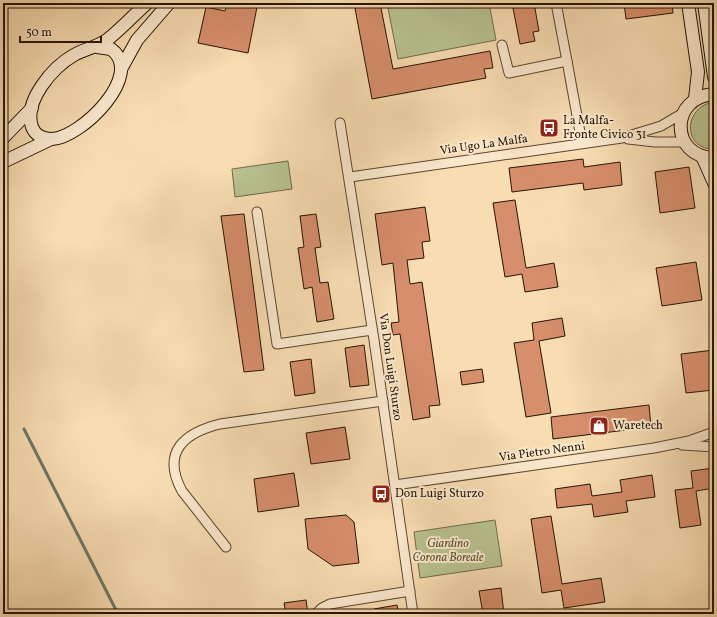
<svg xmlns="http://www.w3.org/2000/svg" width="717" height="617" viewBox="0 0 717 617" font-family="Vollkorn,serif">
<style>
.green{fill:#b8c290;stroke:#6f6b4a}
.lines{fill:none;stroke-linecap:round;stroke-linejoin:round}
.stream{stroke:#6d7968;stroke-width:3}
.building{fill:#d78e6c;stroke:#261403}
.street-casing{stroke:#5a462f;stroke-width:11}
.secondary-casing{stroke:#261403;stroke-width:14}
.street{stroke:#fae8cd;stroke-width:9}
.secondary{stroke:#fae8cd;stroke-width:12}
.labels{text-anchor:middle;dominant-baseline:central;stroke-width:4;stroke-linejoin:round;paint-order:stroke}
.poi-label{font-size:12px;fill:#261403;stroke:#fae8cd;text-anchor:start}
.street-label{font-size:12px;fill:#261403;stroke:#fae8cd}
.park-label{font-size:12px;font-style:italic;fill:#595134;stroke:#fae8cd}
</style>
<rect width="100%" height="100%" fill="#f8dcb2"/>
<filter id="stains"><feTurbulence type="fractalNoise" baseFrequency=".005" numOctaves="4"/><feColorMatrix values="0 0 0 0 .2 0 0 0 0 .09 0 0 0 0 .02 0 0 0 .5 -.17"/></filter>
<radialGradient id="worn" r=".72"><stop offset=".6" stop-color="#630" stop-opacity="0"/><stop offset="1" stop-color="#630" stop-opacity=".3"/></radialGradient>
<g class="green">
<polygon points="387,3 489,3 496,40 398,59"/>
<path d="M709 103H714V149C685 150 682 112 709 103Z"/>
<polygon points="288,161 292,189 235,197 232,169"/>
<polygon points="495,520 502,566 420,578 414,532"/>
</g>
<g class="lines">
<polyline class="stream" points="24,429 118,614"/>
</g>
<g class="building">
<polygon points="227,3 257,7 248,53 198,43 206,7 225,11"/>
<polygon points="354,3 380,3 393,69 490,51 493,68 484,69 486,78 372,99"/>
<polygon points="512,3 534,3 539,31 533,32 535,41 520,44"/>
<polygon points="624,3 672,3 673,13 626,19"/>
<polygon points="583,159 584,167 620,162 622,185 584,190 583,183 512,192 509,168"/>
<polygon points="689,167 695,208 660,213 655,172"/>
<polygon points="515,200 526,268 554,263 558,287 525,292 522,274 505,277 493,203"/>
<polygon points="425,207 430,241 422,242 424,258 407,260 410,284 422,282 440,405 429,406 430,417 413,420 400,334 393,335 391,323 399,322 393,263 382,265 375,214"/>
<polygon points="244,214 264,370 244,372 221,216"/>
<polygon points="316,214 321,247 315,248 320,283 328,282 334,319 317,322 312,287 304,289 298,248 304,247 300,216"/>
<polygon points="696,262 702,300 662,306 656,268"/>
<polygon points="562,318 565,336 539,341 551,413 526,417 514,343 534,340 532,323"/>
<polygon points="364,345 369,385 350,387 345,348"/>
<polygon points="714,350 714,390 686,393 681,354"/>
<polygon points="311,359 315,393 295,396 290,362"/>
<polygon points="482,369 484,382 462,385 460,372"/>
<polygon points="649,405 651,427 553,439 551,417"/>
<polygon points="345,427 350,459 311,464 306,433"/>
<polygon points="714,468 714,488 696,491 701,525 680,528 675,490 693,488 691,471"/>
<polygon points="294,473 299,506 258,512 254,479"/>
<polygon points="652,475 655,497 626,501 628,512 594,517 592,504 557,508 555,489 590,484 592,496 622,492 620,480"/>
<polygon points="346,515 354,522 359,563 333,566 308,549 305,519"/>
<polygon points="551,516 562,584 601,578 605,602 564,608 561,590 542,593 531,519"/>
<polygon points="501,588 504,614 483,614 479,591"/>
<polygon points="306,600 308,614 286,614 284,603"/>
<polygon points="397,605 399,614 374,614 374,609"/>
</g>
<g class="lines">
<defs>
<g id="street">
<polyline points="556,3 567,61"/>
<polyline points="502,45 509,73 567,61 582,143"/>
<polyline points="340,123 374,340 413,614"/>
<polyline points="628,139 655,142 685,142"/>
<polyline points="350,177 622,138 661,126 683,113"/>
<polyline points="257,212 277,344 372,330"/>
<polyline points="682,445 714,447"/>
<polyline points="395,485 654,448 689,441 714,432"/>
<path d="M226 547 182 491C161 452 184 433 220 424L383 401"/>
<polyline points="316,614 322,608 330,604 410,591"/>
</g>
<g id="secondary">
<polyline points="688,3 698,72 695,99"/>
<polyline points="704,3 714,77"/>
<path d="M97 47 111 49C146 74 81 138 52 139 43 139 35 135 32 127 23 101 53 67 74 55 85 49 97 47 107 40 121 29 134 15 147 3"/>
<polyline points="121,69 137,40 169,3"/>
<path d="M714 94C669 97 670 157 714 158"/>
<polyline points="3,138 32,108"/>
<polyline points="702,156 714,183"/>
<polyline points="3,162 51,139"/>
</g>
</defs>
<use href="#street" class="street-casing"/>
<use href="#secondary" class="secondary-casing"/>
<use href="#street" class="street"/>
<use href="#secondary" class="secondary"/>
</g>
<defs>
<symbol id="bus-square" viewBox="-11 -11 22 22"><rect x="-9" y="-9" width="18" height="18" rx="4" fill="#8f2418" stroke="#fae8cd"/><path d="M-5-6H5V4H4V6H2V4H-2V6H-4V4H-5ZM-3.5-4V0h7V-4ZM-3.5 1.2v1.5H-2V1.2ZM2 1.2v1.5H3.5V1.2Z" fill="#fff"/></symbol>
<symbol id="shop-square" viewBox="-11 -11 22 22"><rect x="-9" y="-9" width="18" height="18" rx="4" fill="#8f2418" stroke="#fae8cd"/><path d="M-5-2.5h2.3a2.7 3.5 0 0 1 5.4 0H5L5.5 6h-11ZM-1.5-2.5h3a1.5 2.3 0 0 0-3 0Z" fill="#fff"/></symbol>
</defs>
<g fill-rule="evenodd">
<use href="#bus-square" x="538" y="117" width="22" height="22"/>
<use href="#shop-square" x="588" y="415" width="22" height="22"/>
<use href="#bus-square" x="370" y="483" width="22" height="22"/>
</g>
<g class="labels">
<g class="poi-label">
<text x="563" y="121">La Malfa-<tspan x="563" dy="14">Fronte Civico 31</tspan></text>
<text x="613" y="426">Waretech</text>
<text x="395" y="494">Don Luigi Sturzo</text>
</g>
<g class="street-label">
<text transform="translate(484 145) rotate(-8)">Via Ugo La Malfa</text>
<text transform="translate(390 367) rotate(82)">Via Don Luigi Sturzo</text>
<text transform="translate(542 452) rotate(-8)">Via Pietro Nenni</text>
</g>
<g class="park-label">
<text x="448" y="544">Giardino<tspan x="448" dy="14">Corona Boreale</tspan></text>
</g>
</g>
<rect width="717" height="617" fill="none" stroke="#f8dcb2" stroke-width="16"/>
<rect x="4" y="4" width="709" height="609" fill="none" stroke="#261403" stroke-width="2"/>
<rect x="8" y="8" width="701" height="601" fill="none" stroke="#261403"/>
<path d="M20 36v6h81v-6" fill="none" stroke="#261403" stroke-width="2"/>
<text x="26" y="36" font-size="12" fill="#261403" stroke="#fae8cd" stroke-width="3" paint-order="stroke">50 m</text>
<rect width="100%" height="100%" filter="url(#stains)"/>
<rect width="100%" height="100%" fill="url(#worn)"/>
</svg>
